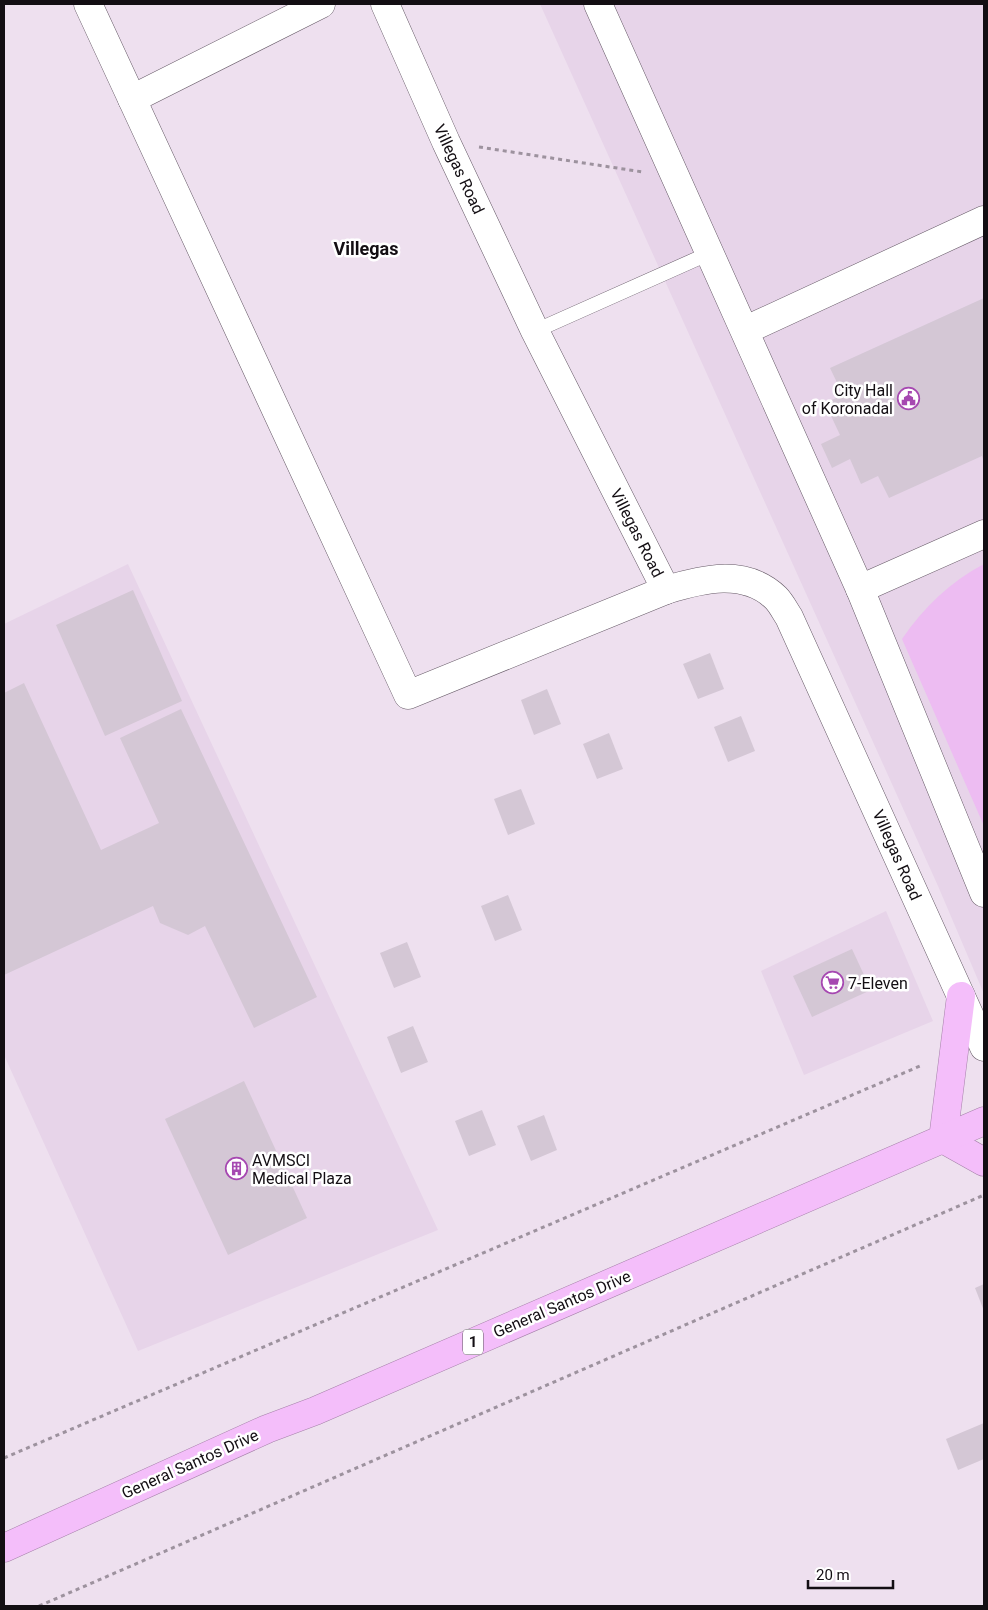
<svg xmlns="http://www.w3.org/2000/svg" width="988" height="1610" viewBox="0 0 988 1610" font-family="Roboto,sans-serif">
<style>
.built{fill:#e7d4e9}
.green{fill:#edbcf2}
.building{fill:#d4c7d5}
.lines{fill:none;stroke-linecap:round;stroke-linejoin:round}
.lane-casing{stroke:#665a67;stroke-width:15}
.street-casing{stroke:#665a67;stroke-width:29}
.highway-casing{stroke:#a580a9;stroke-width:29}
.path{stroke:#9d929e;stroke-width:3;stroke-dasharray:4 4;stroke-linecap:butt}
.lane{stroke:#fff;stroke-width:14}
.street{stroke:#fff;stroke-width:28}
.highway{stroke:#f4befa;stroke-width:28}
.labels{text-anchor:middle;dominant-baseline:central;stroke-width:5;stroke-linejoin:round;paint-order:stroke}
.shield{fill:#fff;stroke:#5a565a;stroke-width:1}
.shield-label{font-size:15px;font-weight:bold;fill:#130e13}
.street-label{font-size:16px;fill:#130e13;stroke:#fff}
.poi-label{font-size:16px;fill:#130e13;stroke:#fff;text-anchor:start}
.neighbourhood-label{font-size:18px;font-weight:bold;fill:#130e13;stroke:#fff}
</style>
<rect width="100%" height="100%" fill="#eee0ef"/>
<g class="built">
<polygon points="540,4 984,4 984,994 938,886"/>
<polygon points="128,564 438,1230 138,1351 4,1055 4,624"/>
<polygon points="886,911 933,1021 804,1075 761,971"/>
</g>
<path class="green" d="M984 564V826L902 639C924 607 950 582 984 564Z"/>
<g class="building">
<polygon points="984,298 984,462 982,456 889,498 878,476 861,484 850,459 832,468 821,444 840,435 825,403 843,395 830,368"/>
<polygon points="133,590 182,701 105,736 56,625"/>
<polygon points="710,653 724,689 698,699 683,664"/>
<polygon points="24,683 101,850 159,823 120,738 181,709 317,997 254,1028 205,926 188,935 160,923 153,906 4,975 4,693"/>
<polygon points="547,689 561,724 534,735 521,700"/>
<polygon points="741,716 755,751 728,762 714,727"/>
<polygon points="609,733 623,769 597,779 583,744"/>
<polygon points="521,789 535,824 508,835 494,799"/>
<polygon points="508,895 522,930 495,941 481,906"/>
<polygon points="407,942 421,977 394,988 380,953"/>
<polygon points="852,949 871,990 812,1017 793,976"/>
<polygon points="413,1026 428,1062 401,1073 387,1037"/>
<polygon points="244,1081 307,1218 228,1255 165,1119"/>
<polygon points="482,1110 496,1145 469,1156 455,1121"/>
<polygon points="544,1115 557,1150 531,1161 517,1126"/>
<polygon points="984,1284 984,1311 975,1288"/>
<polygon points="984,1423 984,1459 958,1470 946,1439"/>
</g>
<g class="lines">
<defs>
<polyline id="lane" points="535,331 710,253"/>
<g id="street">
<path d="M88 4 408 695 666 590C702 579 745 568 776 598 781 603 785 611 789 617L984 1047"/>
<polyline points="385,4 446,142 535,331 666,590"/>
<polyline points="598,4 860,589 984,893"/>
<polyline points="132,99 321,4"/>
<polyline points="746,330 984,220"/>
<polyline points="860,589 984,534"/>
</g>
<g id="highway">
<polyline points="943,1139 961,996"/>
<polyline points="943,1139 984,1162"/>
<polyline points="4,1548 267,1429 315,1411 984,1121"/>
</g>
</defs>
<use href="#lane" class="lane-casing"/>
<use href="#street" class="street-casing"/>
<use href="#highway" class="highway-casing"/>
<g class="path">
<polyline points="479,147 643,172"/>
<polyline points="4,1458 920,1066"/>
<polyline points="39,1606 984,1195"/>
</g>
<use href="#lane" class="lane"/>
<use href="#street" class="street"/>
<use href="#highway" class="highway"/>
</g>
<defs>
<symbol id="civic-ring" viewBox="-11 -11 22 22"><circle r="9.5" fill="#fff" stroke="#a648b1" stroke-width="1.5"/><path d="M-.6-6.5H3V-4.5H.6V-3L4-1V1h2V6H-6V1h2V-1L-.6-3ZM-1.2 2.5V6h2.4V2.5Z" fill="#a648b1"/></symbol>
<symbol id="supermarket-ring" viewBox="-11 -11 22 22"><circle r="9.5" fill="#fff" stroke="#a648b1" stroke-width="1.5"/><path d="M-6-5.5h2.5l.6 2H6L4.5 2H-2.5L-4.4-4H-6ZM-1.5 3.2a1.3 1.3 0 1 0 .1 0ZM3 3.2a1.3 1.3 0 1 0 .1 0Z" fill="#a648b1"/></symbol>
<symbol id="building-ring" viewBox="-11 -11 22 22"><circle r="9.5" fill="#fff" stroke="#a648b1" stroke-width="1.5"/><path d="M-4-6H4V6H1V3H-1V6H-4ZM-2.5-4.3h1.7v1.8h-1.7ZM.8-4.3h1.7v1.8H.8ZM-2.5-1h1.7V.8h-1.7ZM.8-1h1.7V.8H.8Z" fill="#a648b1"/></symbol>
</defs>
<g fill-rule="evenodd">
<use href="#civic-ring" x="896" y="386" width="25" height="25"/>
<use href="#supermarket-ring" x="820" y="970" width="25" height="25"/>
<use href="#building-ring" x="224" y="1156" width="25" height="25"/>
</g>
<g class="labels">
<rect class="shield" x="463" y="1329.5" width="20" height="25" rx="4"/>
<g class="shield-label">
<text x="473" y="1342">1</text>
</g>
<g class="street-label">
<text transform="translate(459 169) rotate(65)">Villegas Road</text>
<text transform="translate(637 533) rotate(63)">Villegas Road</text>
<text transform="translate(897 855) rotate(66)">Villegas Road</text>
<text transform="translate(562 1304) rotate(-23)">General Santos Drive</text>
<text transform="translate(190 1464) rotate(-24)">General Santos Drive</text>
</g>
<g class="poi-label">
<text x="893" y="390" text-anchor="end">City Hall<tspan x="893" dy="18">of Koronadal</tspan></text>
<text x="848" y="983">7-Eleven</text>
<text x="252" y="1160">AVMSCI<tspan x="252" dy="18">Medical Plaza</tspan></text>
</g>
<g class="neighbourhood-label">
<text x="366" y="248">Villegas</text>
</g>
</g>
<rect width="988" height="1610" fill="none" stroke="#130e13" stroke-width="10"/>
<path d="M808 1580v8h85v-8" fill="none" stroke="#130e13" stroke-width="2.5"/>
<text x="816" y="1580" font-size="15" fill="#130e13" stroke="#ffffff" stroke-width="4" paint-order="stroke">20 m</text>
</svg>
